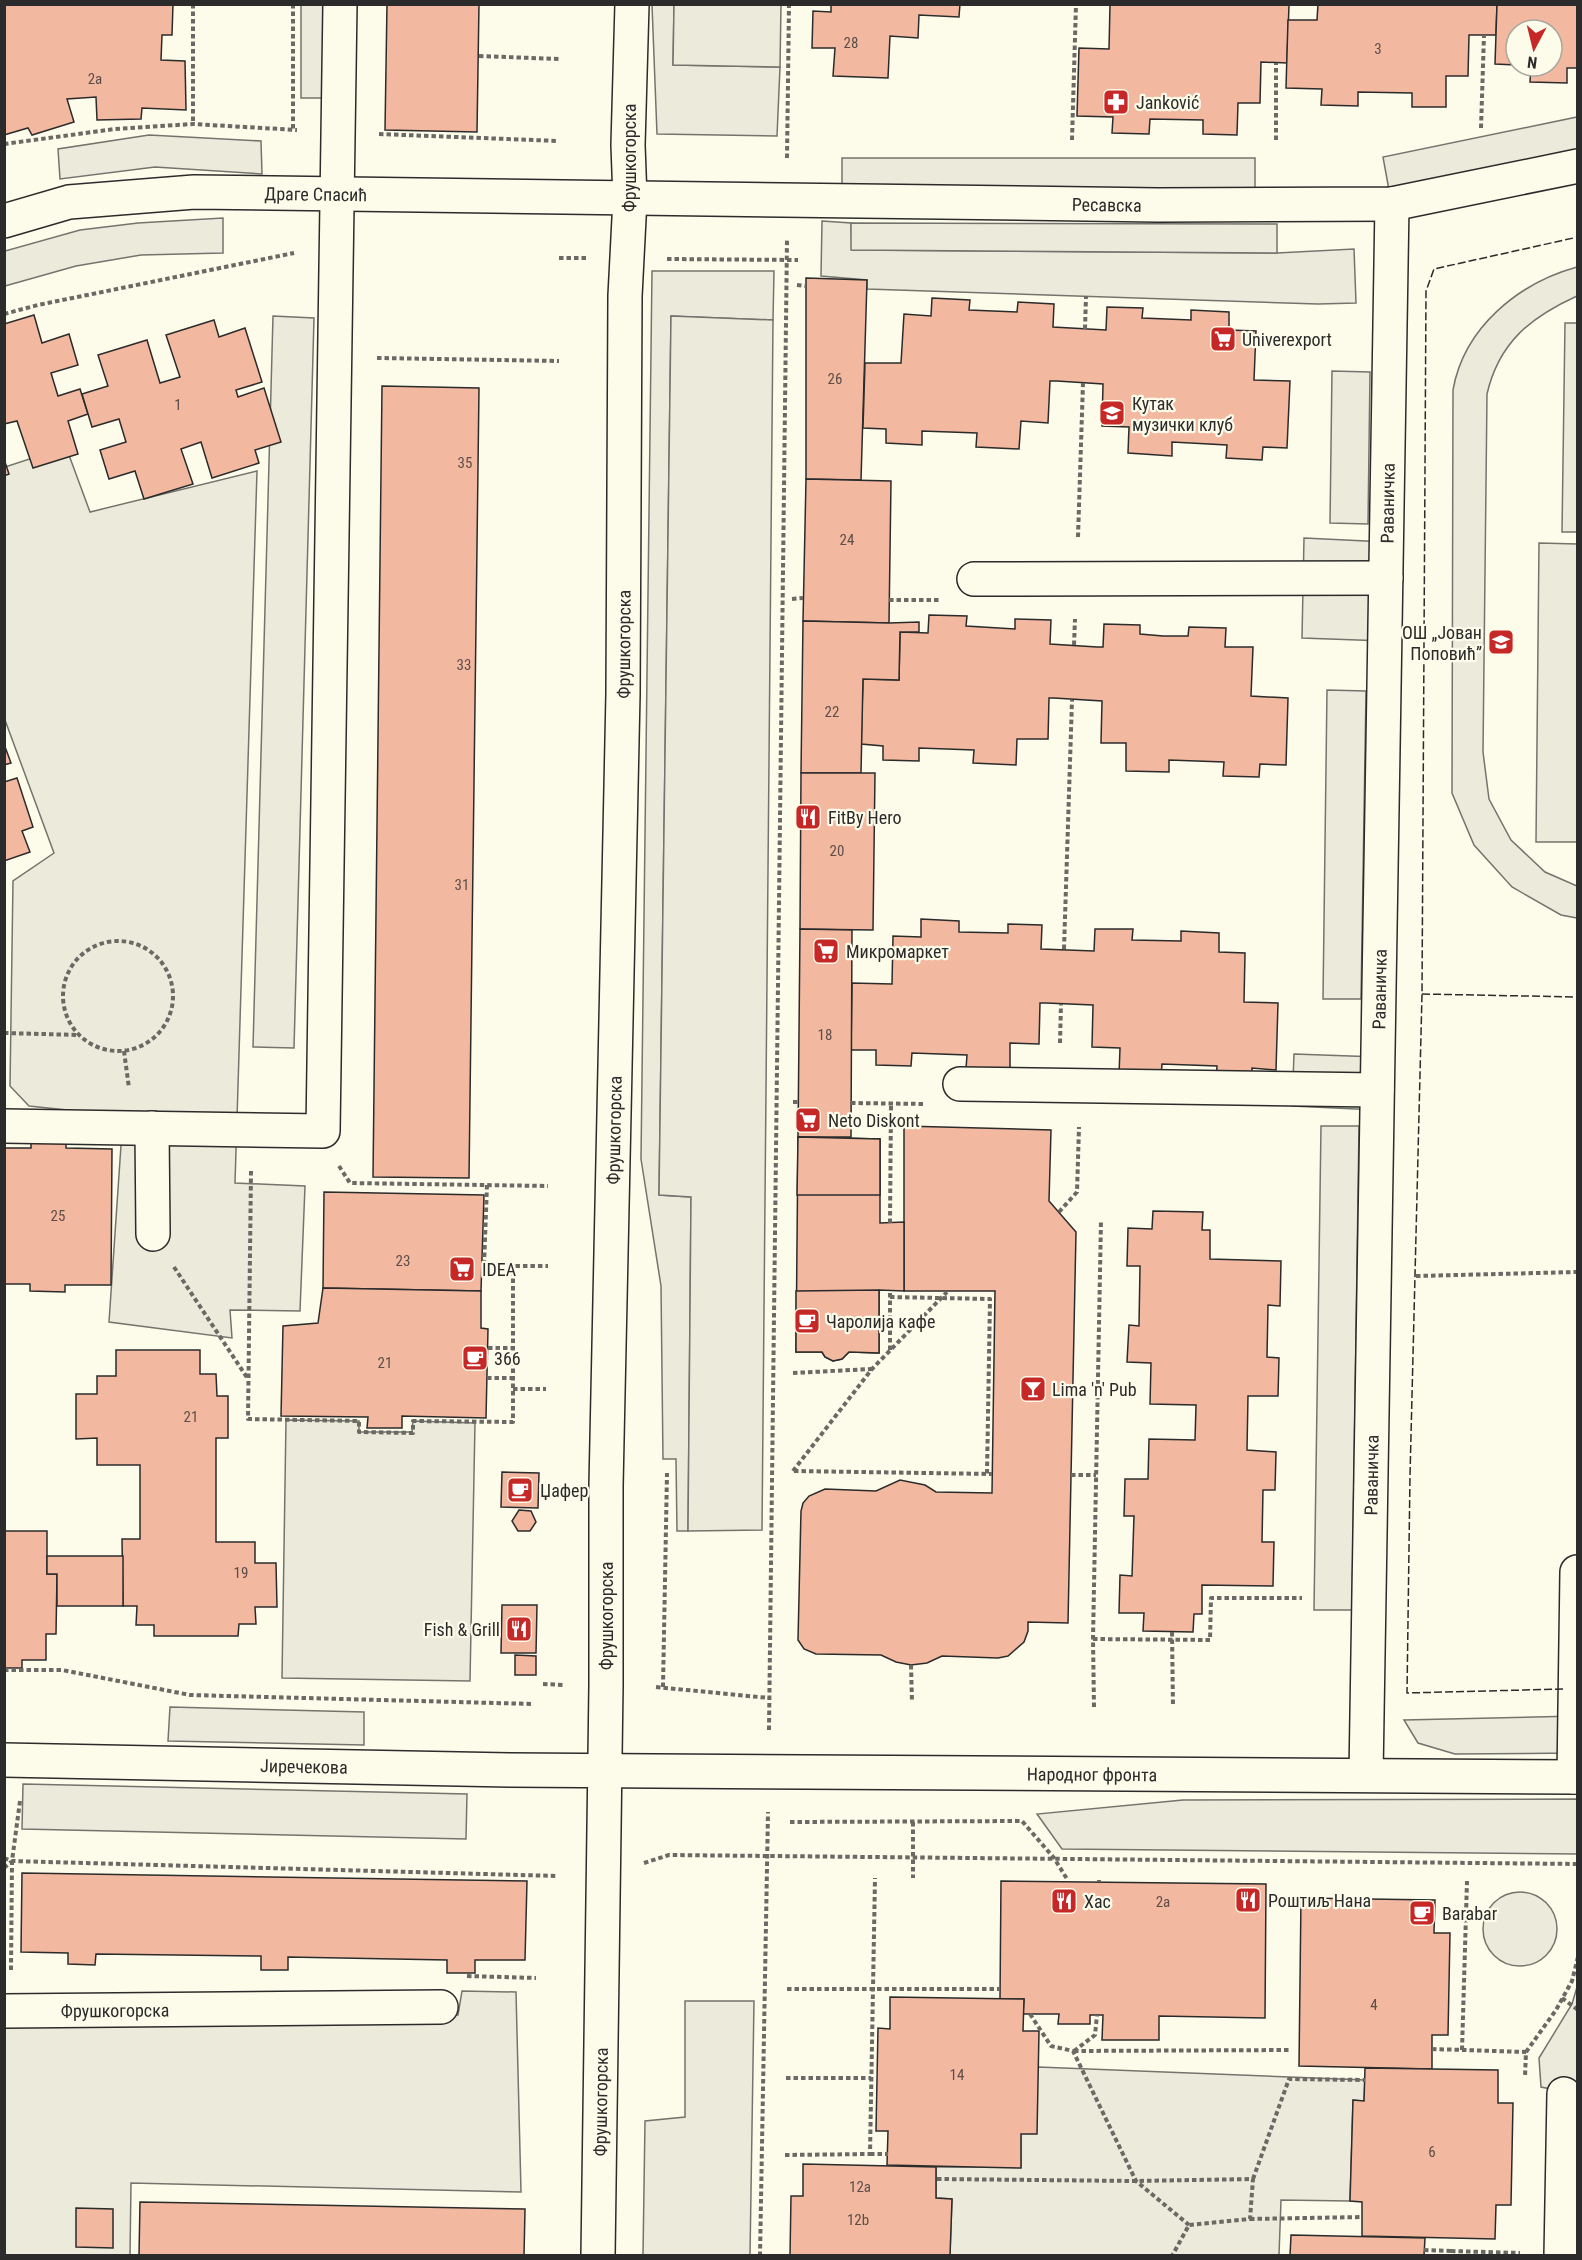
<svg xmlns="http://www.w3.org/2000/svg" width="1582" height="2260" viewBox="0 0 1582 2260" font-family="'Roboto Condensed',sans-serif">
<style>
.green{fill:#ecebdb;stroke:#74746e;stroke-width:1.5}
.parking{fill:#eceadb;stroke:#74746e;stroke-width:1.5}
.building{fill:#f2b8a0;stroke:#2b2b2b;stroke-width:1.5}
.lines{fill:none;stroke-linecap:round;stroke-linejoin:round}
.minor-casing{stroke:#2b2b2b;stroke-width:36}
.path{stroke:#6a6964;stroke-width:4;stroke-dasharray:4.5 3;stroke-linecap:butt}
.minor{stroke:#fdfbea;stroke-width:33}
.fence{stroke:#2b2b2b;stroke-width:1.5;stroke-dasharray:8 3;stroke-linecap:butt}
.labels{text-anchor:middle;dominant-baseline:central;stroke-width:4.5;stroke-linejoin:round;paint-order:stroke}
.number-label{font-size:15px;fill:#5d4e48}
.poi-label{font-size:18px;fill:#2b2b2b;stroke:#fdfbea;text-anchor:start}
.street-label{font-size:18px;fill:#2b2b2b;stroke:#fdfbea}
</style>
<rect width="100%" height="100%" fill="#fdfbea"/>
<g class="green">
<polygon points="652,5 674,5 673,65 780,67 777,136 657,134"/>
<polygon points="822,221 851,223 852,250 1277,253 1354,249 1356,303 1318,304 867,289 867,280 821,276"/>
<path d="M1577 267V296C1531 317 1499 342 1487 394L1483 752 1489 799 1511 840 1545 872 1577 886V918L1561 915 1512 887 1474 845 1452 793 1453 390C1464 327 1519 283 1577 267Z"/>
<polygon points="652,271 774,271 773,320 671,316 659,1195 691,1197 688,1531 677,1531 676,1459 663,1459 661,1286 641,1159"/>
<polygon points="1565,323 1577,323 1577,532 1562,532"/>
<polygon points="66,447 90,512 257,471 235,1183 305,1186 300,1311 230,1310 232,1338 109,1322 123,1116 29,1106 10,1086 13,881 54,853 5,720 5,467"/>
<polygon points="1304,538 1386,542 1385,641 1302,638"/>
<polygon points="1539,543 1577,544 1577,842 1536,842"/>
<polygon points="1294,1054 1378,1057 1377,1110 1292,1106"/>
<polygon points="1577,1716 1577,1753 1455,1754 1418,1743 1404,1720"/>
<polygon points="1577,1799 1577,1854 1062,1849 1037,1814 1183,1800"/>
<circle cx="1520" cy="1929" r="37"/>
<polygon points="1577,1987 1577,2094 1541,2087 1539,2058 1572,2004"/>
<polygon points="462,1991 516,1992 521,2192 131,2183 130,2255 5,2255 4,2020 458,2015"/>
<polygon points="1038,2067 1365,2080 1364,2101 1353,2100 1350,2201 1281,2200 1279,2255 950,2255 952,2199 936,2198 936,2167 1021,2167 1021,2134"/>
</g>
<g class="parking">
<rect x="301" y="5" width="26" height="93"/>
<polygon points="674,5 781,5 780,67 673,65"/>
<polygon points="1577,117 1577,152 1389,190 1383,157"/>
<polygon points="149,135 261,141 262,174 155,167 60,179 58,149"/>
<rect x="842" y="158" width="413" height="33"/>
<polygon points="223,218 223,253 141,255 76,266 5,286 5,251 80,230 138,223"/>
<polygon points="851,223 1277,224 1277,253 851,250"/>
<polygon points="273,316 314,318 294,1048 253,1047"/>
<polygon points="671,316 773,320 762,1530 688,1531 691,1197 659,1195"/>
<polygon points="1332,371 1370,372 1368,524 1330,523"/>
<polygon points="1327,690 1366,691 1361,999 1323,999"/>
<polygon points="1321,1126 1359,1126 1352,1610 1314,1610"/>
<polygon points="286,1420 359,1421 359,1432 412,1432 413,1421 475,1423 470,1681 282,1678"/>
<polygon points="170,1707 364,1712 364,1745 168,1741"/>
<polygon points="23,1784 467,1794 466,1839 22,1829"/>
<polygon points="685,2001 754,2001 750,2255 643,2255 645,2121 685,2117"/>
</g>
<g class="building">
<polygon points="4,4 173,4 172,35 162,35 161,60 185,61 186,110 142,108 141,119 97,120 96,97 67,99 74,122 32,135 28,128 4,135"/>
<polygon points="387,4 479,4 477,132 385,130"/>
<polygon points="831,4 960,4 959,17 919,15 918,38 890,36 888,78 833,76 835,48 812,48 813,11 831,12"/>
<polygon points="1144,4 1289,5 1287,63 1261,62 1260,103 1238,103 1237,135 1203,134 1203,120 1150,119 1149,134 1112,133 1113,117 1077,116 1079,48 1109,49 1110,5"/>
<polygon points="1318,4 1497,4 1496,35 1469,35 1468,76 1446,76 1446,107 1412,107 1412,93 1358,92 1358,106 1321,105 1322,89 1286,88 1288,20 1317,20"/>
<polygon points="1497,4 1578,4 1578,68 1567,68 1567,83 1530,82 1531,66 1552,66 1552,30 1516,30 1516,65 1495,64"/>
<polygon points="806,278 867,280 861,480 806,479"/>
<polygon points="932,298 970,300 969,310 1017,312 1018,302 1054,304 1053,327 1106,330 1107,307 1143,308 1142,318 1191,320 1191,310 1229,312 1229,330 1256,331 1254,380 1290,381 1287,448 1263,447 1262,460 1226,458 1227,445 1172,442 1172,456 1128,453 1129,427 1102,426 1103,384 1057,381 1050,381 1048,423 1021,421 1019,449 976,447 977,433 922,431 922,445 886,443 886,429 863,428 865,363 901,363 904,314 931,316"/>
<polygon points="34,315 42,343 69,334 78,365 51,373 58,396 80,389 88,414 68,421 78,454 33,468 17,421 4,424 4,324"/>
<polygon points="214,320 219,337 245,328 262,382 236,390 238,397 264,388 281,442 255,450 259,463 212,478 201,442 181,449 193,484 144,499 135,471 109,479 100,450 126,442 119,419 92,427 82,394 108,386 98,355 147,340 160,383 180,377 166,335"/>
<polygon points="382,386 479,388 469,1178 373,1177"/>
<polygon points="4,459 9,474 4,476"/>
<polygon points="806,479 891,481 889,623 803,621"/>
<polygon points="929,615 967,616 966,626 1015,629 1015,619 1051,620 1050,644 1097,647 1103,647 1104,624 1140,625 1140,634 1163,636 1188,636 1189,627 1226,628 1225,647 1253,647 1251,696 1288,698 1286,765 1260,764 1259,777 1223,776 1224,762 1169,760 1169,772 1126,771 1126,743 1101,743 1102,701 1054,698 1049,698 1048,739 1017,739 1016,765 973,763 974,750 919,748 919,761 883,760 883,746 861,744 863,679 899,680 900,632 928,633"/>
<polygon points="803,621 889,623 919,622 919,632 900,632 899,680 863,679 861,773 801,773"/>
<polygon points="4,744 11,763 4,765"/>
<polygon points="801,773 875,773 873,930 800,929"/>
<polygon points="17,778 33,827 22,831 30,852 4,861 4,782"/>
<polygon points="921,919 959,921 959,932 1008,933 1008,924 1042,925 1041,949 1094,951 1095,929 1133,929 1132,940 1181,941 1181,931 1219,933 1219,952 1245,953 1244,1002 1278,1003 1276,1070 1252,1068 1252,1082 1216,1080 1217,1066 1162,1064 1161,1077 1119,1075 1120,1048 1092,1047 1093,1005 1046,1003 1040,1003 1039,1044 1010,1043 1010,1070 966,1069 967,1055 912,1053 911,1066 876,1065 876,1050 851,1050 852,983 892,984 893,936 921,937"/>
<polygon points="800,929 852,930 851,1137 798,1137"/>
<polygon points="904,1126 1051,1130 1049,1201 1076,1232 1068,1623 1028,1622 1028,1631 1024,1642 1008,1656 998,1658 942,1656 927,1663 911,1665 896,1662 881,1655 816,1654 804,1649 798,1640 801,1511 803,1503 809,1496 825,1489 876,1491 900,1480 925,1485 936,1492 992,1493 995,1291 904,1291"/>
<polygon points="31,1137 66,1138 66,1148 112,1149 111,1285 65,1285 65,1292 30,1291 30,1284 4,1284 4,1148 31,1148"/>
<polygon points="798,1137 880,1139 880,1223 904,1222 904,1291 879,1290 879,1353 849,1352 842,1359 833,1361 825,1357 822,1352 796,1352"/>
<polygon points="798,1137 880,1139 880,1195 797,1195"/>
<polygon points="324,1192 484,1195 481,1291 323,1288"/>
<polygon points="1153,1211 1203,1212 1202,1230 1210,1230 1210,1259 1281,1261 1280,1306 1268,1305 1267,1357 1279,1358 1278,1396 1248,1396 1247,1450 1276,1452 1275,1490 1263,1490 1262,1542 1274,1542 1273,1586 1202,1585 1202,1614 1194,1614 1193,1632 1143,1631 1144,1613 1119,1613 1120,1575 1132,1576 1134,1516 1124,1516 1125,1479 1148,1479 1149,1439 1195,1440 1196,1405 1150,1404 1151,1363 1127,1362 1129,1325 1139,1326 1140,1266 1127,1266 1128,1228 1152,1229"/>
<polygon points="323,1288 481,1291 481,1328 488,1329 486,1418 402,1416 402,1428 367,1428 368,1417 281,1416 283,1326 318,1323"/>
<polygon points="879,1290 879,1353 849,1352 842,1359 833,1361 825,1357 822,1352 796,1352 796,1291"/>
<polygon points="116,1350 200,1350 200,1374 216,1374 217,1396 228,1396 228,1438 216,1438 216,1542 255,1542 255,1563 276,1563 277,1607 255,1607 256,1624 239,1624 238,1636 154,1636 154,1625 136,1625 137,1606 123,1606 122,1539 140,1539 140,1465 97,1465 97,1438 76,1439 76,1394 97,1394 97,1376 116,1376"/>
<polygon points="502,1472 539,1473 538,1508 501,1507"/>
<polygon points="519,1510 531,1511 536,1522 530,1531 518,1531 512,1521"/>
<polygon points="4,1531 47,1531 47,1574 57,1574 56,1634 46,1634 46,1660 22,1660 22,1668 4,1668"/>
<polygon points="47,1556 123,1556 123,1606 57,1606 57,1574 47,1574"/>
<polygon points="502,1605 537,1605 536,1653 501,1653"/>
<polygon points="515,1655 536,1656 536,1675 515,1675"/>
<polygon points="22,1873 527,1881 525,1960 475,1960 475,1973 447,1973 447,1960 288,1957 288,1970 261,1970 261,1956 96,1954 95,1965 68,1964 68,1953 21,1952"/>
<polygon points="1001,1881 1266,1884 1265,2018 1159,2016 1159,2040 1102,2040 1103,2015 1090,2015 1090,2024 1058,2024 1059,2014 1023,2014 1024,1999 1000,1999"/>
<polygon points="1301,1898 1435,1900 1434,1933 1450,1933 1448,2035 1432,2035 1432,2069 1299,2066"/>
<polygon points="890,1997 1024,1999 1023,2031 1039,2031 1037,2134 1021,2134 1021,2168 887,2165 888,2131 876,2131 878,2028 890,2029"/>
<polygon points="1365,2068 1498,2070 1498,2103 1513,2103 1511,2205 1496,2205 1495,2239 1362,2236 1362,2202 1350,2201 1353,2100 1364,2101"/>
<polygon points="803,2164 936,2167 936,2198 952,2199 950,2256 790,2256 791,2196 803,2196"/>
<polygon points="140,2202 525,2209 524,2256 139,2256"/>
<polygon points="76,2208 113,2209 113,2248 76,2247"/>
<polygon points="1291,2235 1425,2238 1424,2256 1290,2256"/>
</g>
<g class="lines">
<defs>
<g id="minor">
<path id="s1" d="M4 221 69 202 194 192 1158 205 1392 204 1578 166"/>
<polyline points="974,579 1386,578"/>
<polyline points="960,1084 1377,1090"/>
<polyline points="4,1126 323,1131 340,4"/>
<polyline points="152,1128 153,1234"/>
<path id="s2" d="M4 1760 510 1770 1578 1777"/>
<path id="s3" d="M1366 1775 1392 204"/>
<polyline points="1574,1777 1577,1572"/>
<path id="s4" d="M4 2011 441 2007"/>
<path id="s5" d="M598 2256 606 1686V1486L623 694 625 296 630 199 628 145 632 4"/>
<polyline points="1561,2256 1564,2094"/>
</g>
</defs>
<use href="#minor" class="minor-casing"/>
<g class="path">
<polyline points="193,4 193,124"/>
<polyline points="293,4 293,130"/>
<polyline points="479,56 559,59"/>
<polyline points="1481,128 1484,35"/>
<polyline points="379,134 558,141"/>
<polyline points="1072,140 1076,4"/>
<polyline points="1276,140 1276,63"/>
<polyline points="4,144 115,129 193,124 297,130"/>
<polyline points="787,158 789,4"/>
<polyline points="559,258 587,258"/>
<polyline points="667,259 798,260"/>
<polyline points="797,285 806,286"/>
<polyline points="4,314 38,305 294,253"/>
<polyline points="1085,329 1086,296"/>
<polyline points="377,358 559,361"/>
<polyline points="1078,537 1083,383"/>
<polyline points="792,599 803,598"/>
<polyline points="889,600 939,600"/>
<polyline points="1074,645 1075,619"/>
<circle cx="118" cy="996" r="55"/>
<polyline points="1064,949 1072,700"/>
<polyline points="4,1033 79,1035"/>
<polyline points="1060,1043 1061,1004"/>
<polyline points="124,1051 129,1088"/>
<polyline points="793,1102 798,1102"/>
<polyline points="851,1103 926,1104"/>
<polyline points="339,1166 350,1183 548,1186"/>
<polyline points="251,1171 248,1419 359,1421 359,1432 413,1433 413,1421 513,1422 513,1266"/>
<polyline points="487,1185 484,1266 548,1266"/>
<polyline points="1059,1212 1077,1192 1079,1127"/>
<polyline points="890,1223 891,1104"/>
<polyline points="174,1267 248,1379"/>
<polyline points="1416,1276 1578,1272"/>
<polyline points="890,1297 990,1299 987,1474"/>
<polyline points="488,1348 513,1348"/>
<polyline points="890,1350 890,1291"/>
<polyline points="793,1373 872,1369"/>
<polyline points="487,1378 513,1378"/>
<polyline points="513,1389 546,1389"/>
<polyline points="793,1471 872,1369 947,1292"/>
<polyline points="794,1471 992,1474"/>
<polyline points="1071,1475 1096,1475"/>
<polyline points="1172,1632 1173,1707"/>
<polyline points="1093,1639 1210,1640 1211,1598 1302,1598"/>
<polyline points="911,1665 912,1702"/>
<polyline points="4,1670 62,1670 190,1695 534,1704"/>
<polyline points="543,1684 565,1685"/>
<polyline points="656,1687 769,1698"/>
<polyline points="663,1687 667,1473"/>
<polyline points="1094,1707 1093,1639 1101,1220"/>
<polyline points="769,1730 787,240"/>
<polyline points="790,1822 1022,1821 1054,1858 1067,1879"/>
<polyline points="913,1822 913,1878"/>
<polyline points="4,1858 12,1861 557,1876"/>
<polyline points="644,1863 669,1855 1578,1864"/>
<polyline points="4,1868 11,1862"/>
<polyline points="1099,1880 1099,1882"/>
<polyline points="11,1970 12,1861 20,1801"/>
<polyline points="467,1976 536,1978"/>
<polyline points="787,1989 1000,1989"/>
<polyline points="1562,1998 1578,2010"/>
<polyline points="1030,2014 1051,2046 1073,2051 1136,2181 1189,2225"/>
<polyline points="1432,2049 1526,2052 1525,2077"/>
<polyline points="1462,2050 1467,1881"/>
<polyline points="1074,2051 1289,2050"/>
<polyline points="1074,2051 1095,2035 1097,2015"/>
<polyline points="1526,2052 1556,2010 1572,1981 1578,1957"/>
<polyline points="786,2078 871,2078"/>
<polyline points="870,2154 888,2154"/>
<polyline points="785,2155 870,2154 875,1878"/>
<polyline points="937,2179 1136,2181 1253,2179 1250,2219 1189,2225 1172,2256"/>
<polyline points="1253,2179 1289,2079 1365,2080"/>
<polyline points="1250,2219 1362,2217"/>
<polyline points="1424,2250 1451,2251 1451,2256"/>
<polyline points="1451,2251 1520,2253"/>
<polyline points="760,2256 768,1812"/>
</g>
<use href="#minor" class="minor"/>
<g class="fence">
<polyline points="1422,994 1578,997"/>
<polyline points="1563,1689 1407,1693 1410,1476 1422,994 1426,291 1434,269 1578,237"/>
</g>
</g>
<defs>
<symbol id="pharmacy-square" viewBox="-11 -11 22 22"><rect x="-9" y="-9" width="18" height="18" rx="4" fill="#c62828" stroke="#fdfbea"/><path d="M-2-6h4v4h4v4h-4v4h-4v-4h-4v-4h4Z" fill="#fff"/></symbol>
<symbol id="supermarket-square" viewBox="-11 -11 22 22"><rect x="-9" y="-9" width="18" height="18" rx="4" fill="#c62828" stroke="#fdfbea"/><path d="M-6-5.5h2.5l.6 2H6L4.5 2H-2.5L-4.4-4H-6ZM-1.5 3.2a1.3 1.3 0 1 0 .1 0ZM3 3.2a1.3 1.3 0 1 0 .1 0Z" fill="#fff"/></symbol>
<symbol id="school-square" viewBox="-11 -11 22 22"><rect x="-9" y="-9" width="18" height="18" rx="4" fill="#c62828" stroke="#fdfbea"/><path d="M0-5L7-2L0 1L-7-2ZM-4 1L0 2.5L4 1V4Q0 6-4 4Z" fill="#fff"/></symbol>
<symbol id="restaurant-square" viewBox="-11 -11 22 22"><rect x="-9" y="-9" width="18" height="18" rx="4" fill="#c62828" stroke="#fdfbea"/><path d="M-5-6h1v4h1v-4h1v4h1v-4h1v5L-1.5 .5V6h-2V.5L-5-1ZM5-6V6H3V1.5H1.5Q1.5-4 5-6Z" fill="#fff"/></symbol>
<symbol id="cafe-square" viewBox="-11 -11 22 22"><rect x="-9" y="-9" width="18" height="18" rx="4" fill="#c62828" stroke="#fdfbea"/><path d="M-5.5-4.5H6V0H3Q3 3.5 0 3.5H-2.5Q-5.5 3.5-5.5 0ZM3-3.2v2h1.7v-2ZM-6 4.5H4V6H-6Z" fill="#fff"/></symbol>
<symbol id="bar-square" viewBox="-11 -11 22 22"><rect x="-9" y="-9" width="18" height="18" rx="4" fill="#c62828" stroke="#fdfbea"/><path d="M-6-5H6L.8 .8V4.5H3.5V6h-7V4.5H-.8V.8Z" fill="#fff"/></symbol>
</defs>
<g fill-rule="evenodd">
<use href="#pharmacy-square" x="1101" y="87" width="30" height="30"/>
<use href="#supermarket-square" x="1208" y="324" width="30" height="30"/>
<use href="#school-square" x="1097" y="398" width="30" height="30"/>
<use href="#school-square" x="1486" y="627" width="30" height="30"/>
<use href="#restaurant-square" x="793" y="802" width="30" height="30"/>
<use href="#supermarket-square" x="811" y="936" width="30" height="30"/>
<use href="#supermarket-square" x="793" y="1105" width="30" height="30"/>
<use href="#supermarket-square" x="447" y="1254" width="30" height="30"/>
<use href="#cafe-square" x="792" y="1306" width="30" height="30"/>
<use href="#cafe-square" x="460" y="1343" width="30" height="30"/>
<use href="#bar-square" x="1018" y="1374" width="30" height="30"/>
<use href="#cafe-square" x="505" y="1475" width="30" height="30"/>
<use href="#restaurant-square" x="504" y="1614" width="30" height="30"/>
<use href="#restaurant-square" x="1233" y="1885" width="30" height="30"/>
<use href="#restaurant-square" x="1049" y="1886" width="30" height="30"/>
<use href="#cafe-square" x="1407" y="1898" width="30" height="30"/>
</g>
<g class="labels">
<g class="number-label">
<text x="851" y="43">28</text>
<text x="1378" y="49">3</text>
<text x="95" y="79">2a</text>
<text x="835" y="379">26</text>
<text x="178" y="405">1</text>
<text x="465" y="463">35</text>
<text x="847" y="540">24</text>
<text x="464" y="665">33</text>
<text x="832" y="712">22</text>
<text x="837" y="851">20</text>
<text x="462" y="885">31</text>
<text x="825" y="1035">18</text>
<text x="58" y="1216">25</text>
<text x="403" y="1261">23</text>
<text x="385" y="1363">21</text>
<text x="191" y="1417">21</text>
<text x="241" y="1573">19</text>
<text x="1163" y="1902">2a</text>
<text x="1374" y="2005">4</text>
<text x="957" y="2075">14</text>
<text x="1432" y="2152">6</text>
<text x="860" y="2187">12a</text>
<text x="858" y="2220">12b</text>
</g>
<g class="poi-label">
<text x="1136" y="102">Janković</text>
<text x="1242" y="339">Univerexport</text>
<text x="1132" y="403">Кутак<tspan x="1132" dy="21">музички клуб</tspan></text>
<text x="1482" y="632" text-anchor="end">ОШ „Јован<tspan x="1482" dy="21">Поповић”</tspan></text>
<text x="828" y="817">FitBy Hero</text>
<text x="846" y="951">Микромаркет</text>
<text x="828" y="1120">Neto Diskont</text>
<text x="482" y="1269">IDEA</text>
<text x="826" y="1321">Чаролија кафе</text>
<text x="494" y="1358">366</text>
<text x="1052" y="1389">Lima 'n' Pub</text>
<text x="540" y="1490">Џафер</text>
<text x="500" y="1629" text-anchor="end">Fish &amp; Grill</text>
<text x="1268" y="1900">Роштиљ Нана</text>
<text x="1084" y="1901">Хас</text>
<text x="1442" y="1913">Barabar</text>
</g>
<g class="street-label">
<text transform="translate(629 158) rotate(-90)">Фрушкогорска</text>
<text stroke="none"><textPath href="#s1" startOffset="315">Драге Спасић</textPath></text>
<text stroke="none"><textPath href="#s1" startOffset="1106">Ресавска</textPath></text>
<text stroke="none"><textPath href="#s3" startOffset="1272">Раваничка</textPath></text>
<text stroke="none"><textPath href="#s5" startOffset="1612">Фрушкогорска</textPath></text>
<text stroke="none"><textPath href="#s3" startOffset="786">Раваничка</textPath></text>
<text stroke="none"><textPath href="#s5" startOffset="1126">Фрушкогорска</textPath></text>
<text stroke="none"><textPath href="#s3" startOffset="300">Раваничка</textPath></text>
<text transform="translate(606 1616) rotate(-90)">Фрушкогорска</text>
<text stroke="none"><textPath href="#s2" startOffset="300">Јиречекова</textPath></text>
<text stroke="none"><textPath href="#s2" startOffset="1088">Народног фронта</textPath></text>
<text stroke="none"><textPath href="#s4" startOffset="111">Фрушкогорска</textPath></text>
<text stroke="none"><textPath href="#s5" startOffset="154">Фрушкогорска</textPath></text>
</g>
</g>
<rect width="1582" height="2260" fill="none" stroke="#2b2b2b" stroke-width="12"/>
<g transform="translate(1534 48) rotate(187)"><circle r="28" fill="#fdfbea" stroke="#a9a89e" stroke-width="1.5"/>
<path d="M0-4.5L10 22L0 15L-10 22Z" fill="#c62828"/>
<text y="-9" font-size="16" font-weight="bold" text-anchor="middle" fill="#2b2b2b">N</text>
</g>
</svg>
